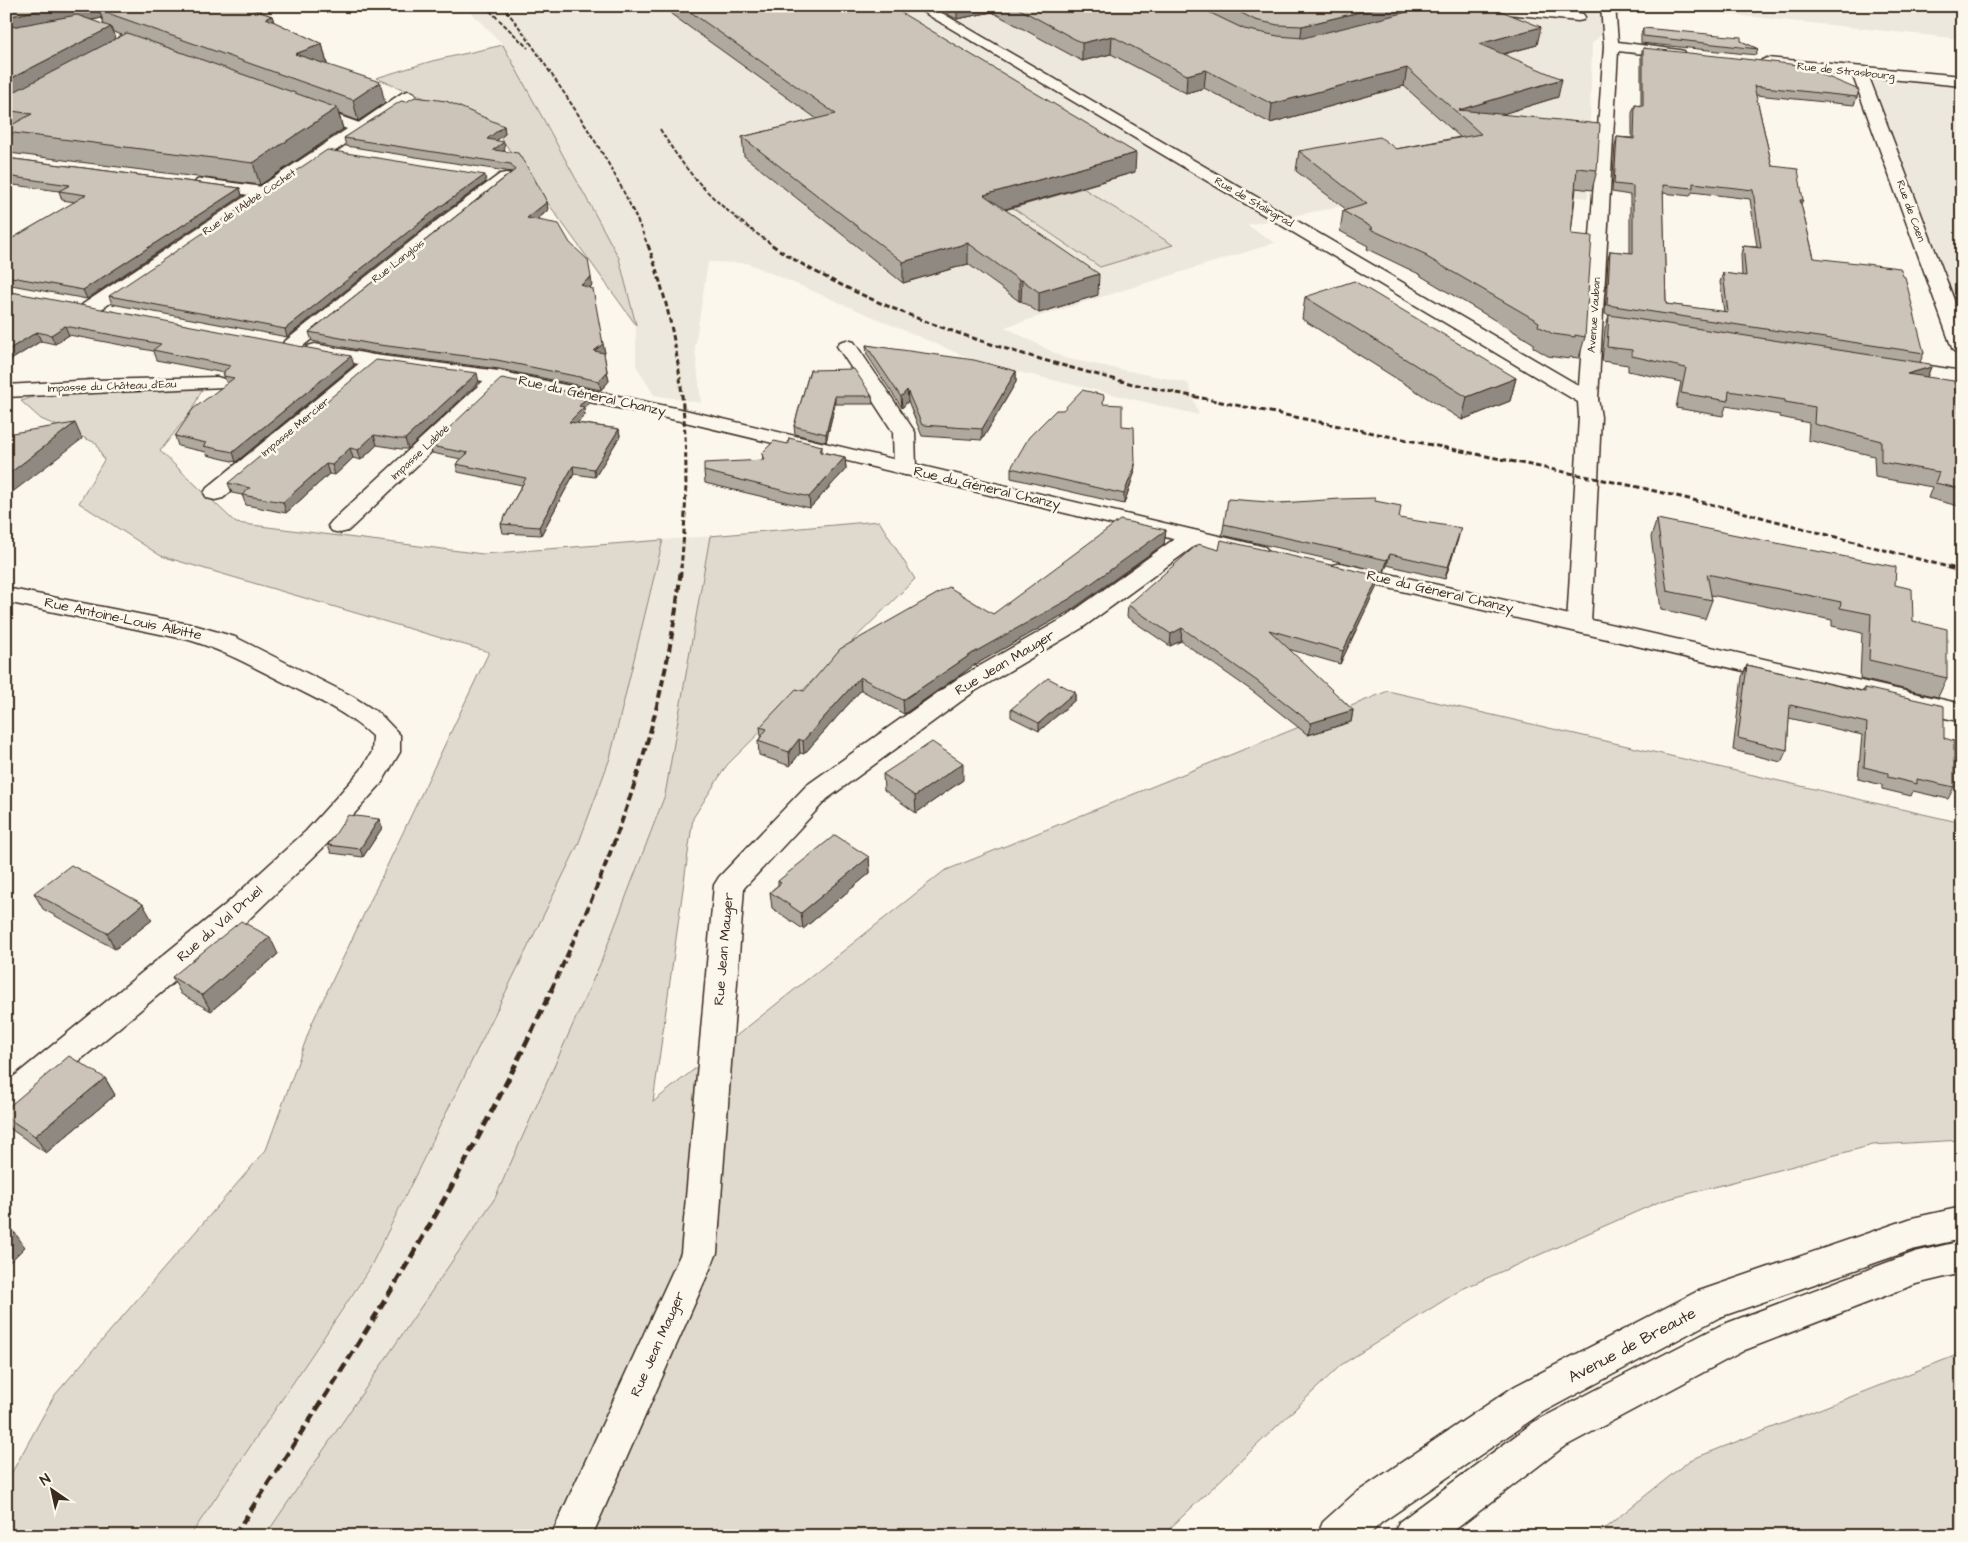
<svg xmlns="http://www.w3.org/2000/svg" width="1968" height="1542" viewBox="0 0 1968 1542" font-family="'Architects Daughter',sans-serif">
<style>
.built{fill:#ede8dd}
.green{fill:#dfd9ce;stroke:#8d8276}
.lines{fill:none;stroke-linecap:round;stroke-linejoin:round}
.minor-casing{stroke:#3b2a1e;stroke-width:3}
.tertiary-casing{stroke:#3b2a1e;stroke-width:3}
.secondary-casing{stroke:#3b2a1e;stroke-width:3}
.primary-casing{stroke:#3b2a1e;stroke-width:3}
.minor{fill:#fbf7ec;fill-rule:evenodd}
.tertiary{fill:#fbf7ec;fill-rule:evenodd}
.secondary{fill:#fbf7ec;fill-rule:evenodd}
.primary{fill:#fbf7ec;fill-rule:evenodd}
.rail-far3{stroke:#3b2a1e;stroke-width:2;stroke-dasharray:4.5 2;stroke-linecap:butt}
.rail-far2{stroke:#3b2a1e;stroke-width:3;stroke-dasharray:5.5 3;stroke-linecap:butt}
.rail-far1{stroke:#3b2a1e;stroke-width:4;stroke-dasharray:8 4;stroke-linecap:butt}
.rail{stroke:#3b2a1e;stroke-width:5;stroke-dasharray:10 5;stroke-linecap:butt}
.wall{fill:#afa99f;stroke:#3b2a1e;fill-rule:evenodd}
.shaded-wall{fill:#8f8982;stroke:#3b2a1e}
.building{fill:#ccc4b9;stroke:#3b2a1e;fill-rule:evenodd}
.labels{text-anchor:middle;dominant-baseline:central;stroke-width:5;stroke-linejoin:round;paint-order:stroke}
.far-street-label{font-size:11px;fill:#3b2a1e;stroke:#fbf7ec}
.street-label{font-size:14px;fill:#3b2a1e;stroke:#fbf7ec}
.near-street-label{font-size:16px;fill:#3b2a1e;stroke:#fbf7ec}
</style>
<rect width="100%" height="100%" fill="#fbf7ec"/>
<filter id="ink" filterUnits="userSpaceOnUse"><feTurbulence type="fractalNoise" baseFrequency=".02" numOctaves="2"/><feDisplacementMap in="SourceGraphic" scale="10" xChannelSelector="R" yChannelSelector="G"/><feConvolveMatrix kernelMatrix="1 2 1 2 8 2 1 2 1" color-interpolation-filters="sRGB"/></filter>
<g filter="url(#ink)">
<g class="built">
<polygon points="465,6 1629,6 1592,44 1588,198 1459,183 1247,225 1275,243 1005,327 1064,358 1188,383 1199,415 978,362 747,263 708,262 695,346 701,403 654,395 636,366 636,325 619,258 503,45"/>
<polygon points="1647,6 1962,6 1962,39"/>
<polygon points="1872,78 1962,84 1962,379"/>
<polygon points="710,536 665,795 601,962 495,1198 265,1536 190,1536 370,1270 578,845 610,758 663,540"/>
</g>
<g class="green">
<polygon points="503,45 619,258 636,325 498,134 484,123 376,78 432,61"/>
<polygon points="1083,188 1173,245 1100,267 1013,208"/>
<polygon points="88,379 206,381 192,410 160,451 236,523 483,554 663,540 610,758 578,845 369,1270 190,1536 6,1536 6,1483 54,1396 266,1150 312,1023 489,652 161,556 79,503 104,460 96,443 41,419 21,401"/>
<polygon points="879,521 915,579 727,765 693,818 653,1102 944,871 1388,691 1962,823 1962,1140 1873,1145 1661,1201 1462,1289 1341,1365 1162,1536 265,1536 495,1198 601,962 665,795 710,536"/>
<polygon points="1962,1353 1962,1536 1595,1536 1690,1460"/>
</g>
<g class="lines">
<defs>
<g id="minor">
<polygon points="1448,6 1513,6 1578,13 1583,14 1585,17 1583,20 1578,21 1498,13 1468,15 1450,9"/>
<polygon points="1601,6 1615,6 1618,42 1679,50 1684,51 1686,54 1684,57 1679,58 1618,51 1598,399 1595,403 1588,405 1581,403 1578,399 1604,46"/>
<polygon points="1767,58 1962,76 1962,86 1869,77 1962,321 1962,354 1955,352 1952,348 1853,76 1762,66 1759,63 1762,60"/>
<polygon points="408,91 414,93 416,96 414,99 365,131 353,131 351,128 402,93"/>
<polygon points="506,173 512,174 515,178 512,182 452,226 298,350 291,352 284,350 281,346 284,342 440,218 500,174"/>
<polygon points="203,179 263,187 269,188 272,192 269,196 263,197 197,188 194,184 197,180"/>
<polygon points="847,340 854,342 915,432 916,468 913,473 905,475 897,473 894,468 893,432 837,346 840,342"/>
<polygon points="374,355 381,357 384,361 381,365 223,498 215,500 207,498 204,493 207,488 367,357"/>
<polygon points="1891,360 1962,371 1962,383 1884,370 1881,366 1884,362"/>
<polygon points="499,371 506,373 509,377 506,381 348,531 340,533 332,531 328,526 332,521 492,373"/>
<polygon points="217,377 224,379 227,383 224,387 6,397 6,385 94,380"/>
<polygon points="1192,530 1200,532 1204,537 1200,542 1082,628 975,691 827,799 744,888 717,1253 592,1536 551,1536 681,1253 714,885 719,877 807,785 957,679 1064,618 1184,532"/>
<path d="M6 588 194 625 235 637 352 696 380 714 400 735V752L381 784 326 845 247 921 18 1112 6 1116V1083L225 905 306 831 361 770 372 752 373 737C348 713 316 699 285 683 253 667 223 650 189 640L6 602Z"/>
</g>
<g id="tertiary">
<polygon points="913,6 930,6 1595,395 1598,399 1601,417 1591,624 1588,629 1579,632 1570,629 1567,624 1579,417 1578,402"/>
<polygon points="307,104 365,125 367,128 365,131 97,312 90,314 83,312 80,308 83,304 347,129 301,112 299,109 301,106"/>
</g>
<g id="secondary">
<polygon points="315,344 374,355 499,371 685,410 1257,545 1265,547 1269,552 1265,557 1257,559 685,422 499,383 374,367 308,354 305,350 308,346"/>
<polygon points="1341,563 1962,704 1962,722 1333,575 1329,570 1333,565"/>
</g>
<g id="primary">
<polygon points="1962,1207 1962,1239 1912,1250 1720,1317 1543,1412 1381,1523 1368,1536 1317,1536 1323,1522 1353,1495 1515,1386 1696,1292 1912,1218"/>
<polygon points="1962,1241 1962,1273 1916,1284 1745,1350 1562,1448 1447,1536 1393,1536 1399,1522 1534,1422 1719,1326 1915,1252"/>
</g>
</defs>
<use href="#minor" class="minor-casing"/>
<use href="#tertiary" class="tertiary-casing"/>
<use href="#secondary" class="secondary-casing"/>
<use href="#primary" class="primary-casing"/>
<use href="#minor" class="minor"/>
<use href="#tertiary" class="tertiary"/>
<use href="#secondary" class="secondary"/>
<use href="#primary" class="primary"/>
<g class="rail-far3">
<polyline points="485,6 528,48"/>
<path d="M502 6C524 31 541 59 560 87 594 137 626 189 648 246"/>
<path d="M660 129C691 182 724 211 774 246"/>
</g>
<g class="rail-far2">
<path d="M648 245C686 350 692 458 681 568"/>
<path d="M772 245C802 266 836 283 869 298 954 336 1043 361 1133 384L1638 487 1727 508 1952 568"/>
</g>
<g class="rail-far1">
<polyline points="1947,567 1962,571"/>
<path d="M551 990C614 857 667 715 681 567"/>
</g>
<path class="rail" d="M234 1536C302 1432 370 1329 432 1221 475 1146 515 1068 552 989"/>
</g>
<g class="wall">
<path d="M6 6H259L261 12 272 16 274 22 322 44 327 64H326L385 103 358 121 339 114 343 129 260 185 9 153 6 145ZM102 18 104 25 91 20ZM112 32H114L122 35 115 39Z"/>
<polygon points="670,6 890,6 1135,172 1005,210 1098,295 1039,313 1021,301 1019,301 968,264 903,283 744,156 742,137 817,119 671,14"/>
<polygon points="947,6 1489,6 1537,45 1504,54 1558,97 1502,114 1597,170 1592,190 1576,188 1571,234 1585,337 1579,358 1570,357 1569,359 1548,356 1533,347 1533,343 1421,276 1421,275 1367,249 1368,246 1340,231 1343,211 1347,210 1296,171 1299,151 1396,149 1460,137 1404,86 1270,123 1204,88 1186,93 1111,54 1082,61 992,12 957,19 947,14"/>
<polygon points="1643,28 1741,41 1758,49 1756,55 1641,43 1641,34"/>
<path d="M1643 48 1857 97 1854 105 1756 95 1772 166 1803 200 1801 204 1814 258 1924 353 1920 362 1931 367 1927 377 1962 431V507L1928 498 1932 487 1875 477 1874 456 1808 440 1809 423 1780 417V415L1726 406 1723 416 1676 408 1681 382 1628 371V365L1602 361 1605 329 1609 315 1605 314 1608 259 1610 251 1630 253V195L1612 192 1615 145 1617 137 1632 138V113L1635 105 1641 106V55ZM1692 192 1750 199 1757 247 1743 246 1741 254 1742 276 1723 273 1720 282 1724 312 1666 304 1663 193 1690 196Z"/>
<polygon points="406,102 504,126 505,134 497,140 505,150 503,151 547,202 548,210 537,220 592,285 590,288 605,353 604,354 609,381 601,390 499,369 374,353 312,341 309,332 512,172 346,146 344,138"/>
<polygon points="6,158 240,188 242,196 87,299 6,284 6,242 75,202 62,200 59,191 6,184"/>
<polygon points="486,182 439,216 287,337 112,304 109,296"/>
<polygon points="6,291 354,365 236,462 207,455 206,452 178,446 175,436 227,384 224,376 224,373 156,360 153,351 69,335 55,344 41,341 6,363"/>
<polygon points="1305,297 1516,378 1510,401 1462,420 1302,319"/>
<polygon points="866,345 1016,371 1016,382 982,440 922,436 908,401 902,408 867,355"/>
<polygon points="810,370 872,396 873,404 835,404 826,442 795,434 794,426"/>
<polygon points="479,382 408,449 401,449 377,445 361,460 353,458 335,475 329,474 286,513 246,505 242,495 232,493 228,483"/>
<polygon points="589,404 584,409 585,415 577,423 619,429 620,436 595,477 574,474 541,535 503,533 501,524 522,485 458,472 456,464 461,459 432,453 430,446"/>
<polygon points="1103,404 1122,426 1135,464 1134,474 1124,504 1011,478 1011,468"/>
<polygon points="788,444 822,446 822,452 845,457 846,469 810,508 705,483 704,471 763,460 762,453"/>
<polygon points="1375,501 1399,518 1458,539 1445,579 1387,565 1384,572 1222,535 1224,524 1281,503"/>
<polygon points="1657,519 1895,585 1913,621 1947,678 1938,697 1860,679 1862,633 1832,626 1832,620 1711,595 1712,600 1705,619 1661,609 1651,537"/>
<polygon points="1166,530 1164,544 1070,611 973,666 904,714 861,690 804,754 800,753 790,766 759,755 758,741 761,736 760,727 804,691 993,614"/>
<polygon points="1219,550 1379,576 1376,588 1340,664 1288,649 1353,710 1351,722 1308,735 1255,693 1181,641 1170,646 1127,617 1128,605"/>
<polygon points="1747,665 1863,691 1865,688 1944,738 1954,787 1948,799 1913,791 1911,796 1882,789 1882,785 1858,779 1862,735 1789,718 1787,750 1781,762 1733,750 1742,677"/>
<polygon points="1075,692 1075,700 1039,731 1011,717 1011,709"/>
<polygon points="883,774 963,780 916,813 884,790"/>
<polygon points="379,819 382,828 363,857 331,853 328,845"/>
<polygon points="869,857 870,873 803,929 772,908 770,892 778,885 778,881"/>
<polygon points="34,893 152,920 115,949 43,909"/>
<polygon points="278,954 211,1011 181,994 172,977"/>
<polygon points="105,1078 115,1095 46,1153 12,1130 6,1122 6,1109"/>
</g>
<g class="shaded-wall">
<polygon points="59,6 158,6 99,10 102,18 6,38 6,17"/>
<polygon points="235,6 259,6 262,16"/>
<polygon points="957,6 992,6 992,12 957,19"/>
<polygon points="1384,6 1446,6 1300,44 1302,26"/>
<polygon points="272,16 278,36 266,18"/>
<polygon points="111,27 118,47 6,106 6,81"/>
<polygon points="1541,27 1537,45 1476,61 1479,44"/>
<polygon points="1112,36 1111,54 1082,61 1082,43"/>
<polygon points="322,44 327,64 300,74 295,54"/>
<polygon points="1407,68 1404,86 1270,123 1272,104"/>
<polygon points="1206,70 1204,88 1186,93 1187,75"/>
<polygon points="1562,79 1558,97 1470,124 1459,110"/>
<polygon points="380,82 385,103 358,121 353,100"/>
<polygon points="337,108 343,129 260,185 253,163"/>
<polygon points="504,126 505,134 488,147 487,139"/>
<polygon points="504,142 505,150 495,158 493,150"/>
<polygon points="1136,153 1135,172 984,215 984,195"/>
<polygon points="485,175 486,182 439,216 287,337 285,329 437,209"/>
<polygon points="240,188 242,196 87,299 83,290"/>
<polygon points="547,202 548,210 528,227 527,218"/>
<polygon points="968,243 968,264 903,283 903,262"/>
<polygon points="1099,274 1098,295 1039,313 1039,292"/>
<polygon points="591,277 592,285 583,294 581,285"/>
<polygon points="1019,280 1022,280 1021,301 1019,301"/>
<polygon points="65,326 69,335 55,344 51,335"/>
<polygon points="37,332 41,341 6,363 6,351"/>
<polygon points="603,344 605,353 596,360 594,351"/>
<polygon points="351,356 354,365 236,462 233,452"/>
<polygon points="1931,367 1925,382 1907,374"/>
<polygon points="1016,371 1016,382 982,440 982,429"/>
<polygon points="607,372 609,381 601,390 599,381"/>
<polygon points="477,373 479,382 408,449 405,439"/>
<polygon points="1516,378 1510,401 1462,420 1467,397"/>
<polygon points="907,390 908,401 902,408 901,397"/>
<polygon points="588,396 589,404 584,409 585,415 571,430 569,422 579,406"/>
<polygon points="835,396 835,404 826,442 826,434"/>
<polygon points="75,423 82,439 6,497 6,476"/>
<polygon points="619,429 620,436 595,477 594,469"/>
<polygon points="374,435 377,445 361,460 358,450"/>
<polygon points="350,448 353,458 335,475 332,465"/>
<polygon points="845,457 846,469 810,508 809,497"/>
<polygon points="326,464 329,474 286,513 283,502"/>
<polygon points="1135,464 1134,474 1124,504 1124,494"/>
<polygon points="573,466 574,474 541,535 539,527"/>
<polygon points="1461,528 1458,539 1445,579 1448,567"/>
<polygon points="1166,530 1164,544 1070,611 973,666 904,714 903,700 973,653"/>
<polygon points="1390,554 1387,565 1384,572 1387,560"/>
<polygon points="1379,576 1376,588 1340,664 1343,651"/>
<polygon points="1182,628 1181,641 1170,646 1171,634"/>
<polygon points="860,677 861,690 804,754 803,741"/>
<polygon points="1075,692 1075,700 1039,731 1039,723"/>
<polygon points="1353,710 1351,722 1308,735 1311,723"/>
<polygon points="799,739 800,753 790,766 789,752"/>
<polygon points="963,763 963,780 916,813 915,796"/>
<polygon points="379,819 382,828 363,857 360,849"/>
<polygon points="869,857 870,873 803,929 801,913"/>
<polygon points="143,904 152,920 115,949 107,933"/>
<polygon points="270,937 278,954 211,1011 202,995"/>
<polygon points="105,1078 115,1095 46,1153 35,1136"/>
<polygon points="15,1233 25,1247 6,1266 6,1241"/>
</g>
<g class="building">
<polygon points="6,6 59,6 6,17"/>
<polygon points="117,6 243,6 272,16 266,18 322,44 295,54 380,82 353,100 99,10"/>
<polygon points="682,6 890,6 1136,153 984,195 1099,274 1039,292 1022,280 1019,280 968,243 903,262 742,137 836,114"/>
<polygon points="1014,6 1196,6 1244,29 1278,36 1303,38 1431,6 1489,6 1541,27 1479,44 1562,79 1459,110 1600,124 1597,170 1577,168 1571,234 1592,236 1585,337 1575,335 1575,337 1553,334 1538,326 1539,322 1425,256 1427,255 1370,229 1373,228 1343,211 1367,204 1299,151 1380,137 1396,149 1481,134 1407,68 1272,104 1206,70 1187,75 1112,36 1082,43"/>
<polygon points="1228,6 1384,6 1302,26 1278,25 1255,20"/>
<polygon points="77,15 111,27 6,81 6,28"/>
<polygon points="1643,28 1741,37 1741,41 1758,49 1643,36"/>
<polygon points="127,33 337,108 253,163 6,132 6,128 32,114 6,110 6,96"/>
<path d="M1643 48 1799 65 1859 90 1857 97 1754 86 1772 166 1798 169 1803 200H1800L1814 258 1900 268 1903 276 1905 277 1924 353 1607 305 1610 251 1633 253V186L1614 184 1617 137 1634 139 1635 105 1643 106ZM1693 183 1753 190 1761 248 1743 246 1746 276 1723 273 1728 312 1666 304 1663 185 1693 188Z"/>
<polygon points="415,97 446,101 504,126 487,139 504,142 493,150 518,153 533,176 547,202 527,218 559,224 570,243 588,260 591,277 581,285 593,289 603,344 594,351 604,353 607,372 599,381 497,360 372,344 309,332 515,170 511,164 344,138 401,101 406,102"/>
<polygon points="327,150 485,175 437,209 285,329 109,296"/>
<polygon points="6,158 240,188 83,290 6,276 6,242 86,195 59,191 70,185 6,176"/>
<polygon points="1354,281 1516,378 1467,397 1305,297"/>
<polygon points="6,291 351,356 233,452 203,446 206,443 175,436 193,409 234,378 224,376 224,371 231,366 153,350 161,344 65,326 51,335 37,332 6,351"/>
<polygon points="1609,315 1930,364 1931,367 1907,374 1954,381 1962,431 1962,489 1935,483 1939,472 1881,462 1881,441 1814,424 1815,407 1785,402 1785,400 1729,391 1728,401 1681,393 1686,368 1632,356 1632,350 1607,347"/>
<polygon points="866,345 974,360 1016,371 982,429 922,425 907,390 901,397"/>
<polygon points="376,360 477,373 405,439 398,439 374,435 358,450 350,448 332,465 326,464 283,502 242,495 250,488 228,483"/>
<polygon points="854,369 872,396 835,396 826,434 794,426 810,370"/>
<polygon points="502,378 588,396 579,406 584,407 569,422 619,429 594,469 573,466 539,527 501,524 526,478 456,464 468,453 430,446"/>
<polygon points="1082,390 1104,395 1103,404 1122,405 1122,426 1134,427 1135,464 1124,494 1011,468 1029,437 1056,410 1063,410"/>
<polygon points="75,423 6,476 6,434"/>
<polygon points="789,438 822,446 820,452 845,457 809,497 704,471 704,463 764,460 762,453 774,441 788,444"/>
<polygon points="1375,498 1375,501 1401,506 1399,518 1461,528 1448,567 1390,554 1387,560 1224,524 1228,499 1281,503 1340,499"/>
<polygon points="1657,519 1896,567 1895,585 1912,589 1913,621 1947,629 1947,678 1869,660 1871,614 1840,608 1841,602 1707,574 1712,600 1667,591"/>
<polygon points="1120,520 1166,530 1071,598 973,653 903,700 860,677 803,741 799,739 789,752 758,741 767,729 760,727 796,689 804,691 840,649 949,587 993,614"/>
<polygon points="1221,540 1379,576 1343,651 1269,630 1353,710 1311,723 1257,681 1182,628 1171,634 1128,605 1198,544 1219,550"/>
<polygon points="1747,665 1865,692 1865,688 1944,706 1944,738 1954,741 1954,787 1917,779 1917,784 1888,777 1888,773 1864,767 1867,723 1790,705 1787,750 1738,738"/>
<polygon points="1048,678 1075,692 1039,723 1011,709"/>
<polygon points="932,742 963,763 915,796 883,774"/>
<polygon points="348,815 379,819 360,849 328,845"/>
<polygon points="835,835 869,857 801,913 770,892 781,883 778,881"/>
<polygon points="71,865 143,904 107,933 34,893"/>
<polygon points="241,921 270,937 202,995 172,977"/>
<polygon points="69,1056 105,1078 35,1136 6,1117 6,1109"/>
<polygon points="6,1228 15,1233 6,1241"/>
</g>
</g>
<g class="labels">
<g class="far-street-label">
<text transform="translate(1846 71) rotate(6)">Rue de Strasbourg</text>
<text transform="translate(249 202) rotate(-34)">Rue de l'Abbé Cochet</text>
<text transform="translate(1254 202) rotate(30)">Rue de Stalingrad</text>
<text transform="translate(1911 211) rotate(70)">Rue de Caen</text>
<text transform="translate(398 261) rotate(-38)">Rue Langlois</text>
<text transform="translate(1594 315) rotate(-86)">Avenue Vauban</text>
<text transform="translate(112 386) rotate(-2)">Impasse du Château d'Eau</text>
<text transform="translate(295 427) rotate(-40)">Impasse Mercier</text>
<text transform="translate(420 452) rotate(-43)">Impasse Labbé</text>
</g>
<g class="street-label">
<text transform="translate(592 396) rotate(12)">Rue du Géneral Chanzy</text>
<text transform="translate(987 488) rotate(13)">Rue du Géneral Chanzy</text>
<text transform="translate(1440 592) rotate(13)">Rue du Géneral Chanzy</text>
<text transform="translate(123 619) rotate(12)">Rue Antoine-Louis Albitte</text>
<text transform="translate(1005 663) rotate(-31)">Rue Jean Mauger</text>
<text transform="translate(220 924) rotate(-41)">Rue du Val Druel</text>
<text transform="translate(724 949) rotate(-85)">Rue Jean Mauger</text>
<text transform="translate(658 1344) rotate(-66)">Rue Jean Mauger</text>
</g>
<g class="near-street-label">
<text transform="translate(1632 1345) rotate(-28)">Avenue de Breaute</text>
</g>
</g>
<rect width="1968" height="1542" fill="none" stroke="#fbf7ec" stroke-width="25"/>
<rect x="12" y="12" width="1943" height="1517" fill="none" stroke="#3b2a1e" stroke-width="2" filter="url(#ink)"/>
<g transform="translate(52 1490) rotate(326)" stroke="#fbf7ec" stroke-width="4" paint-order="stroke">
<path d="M0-4L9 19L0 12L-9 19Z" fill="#3b2a1e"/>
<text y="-8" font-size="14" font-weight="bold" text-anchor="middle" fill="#3b2a1e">N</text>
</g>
</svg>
